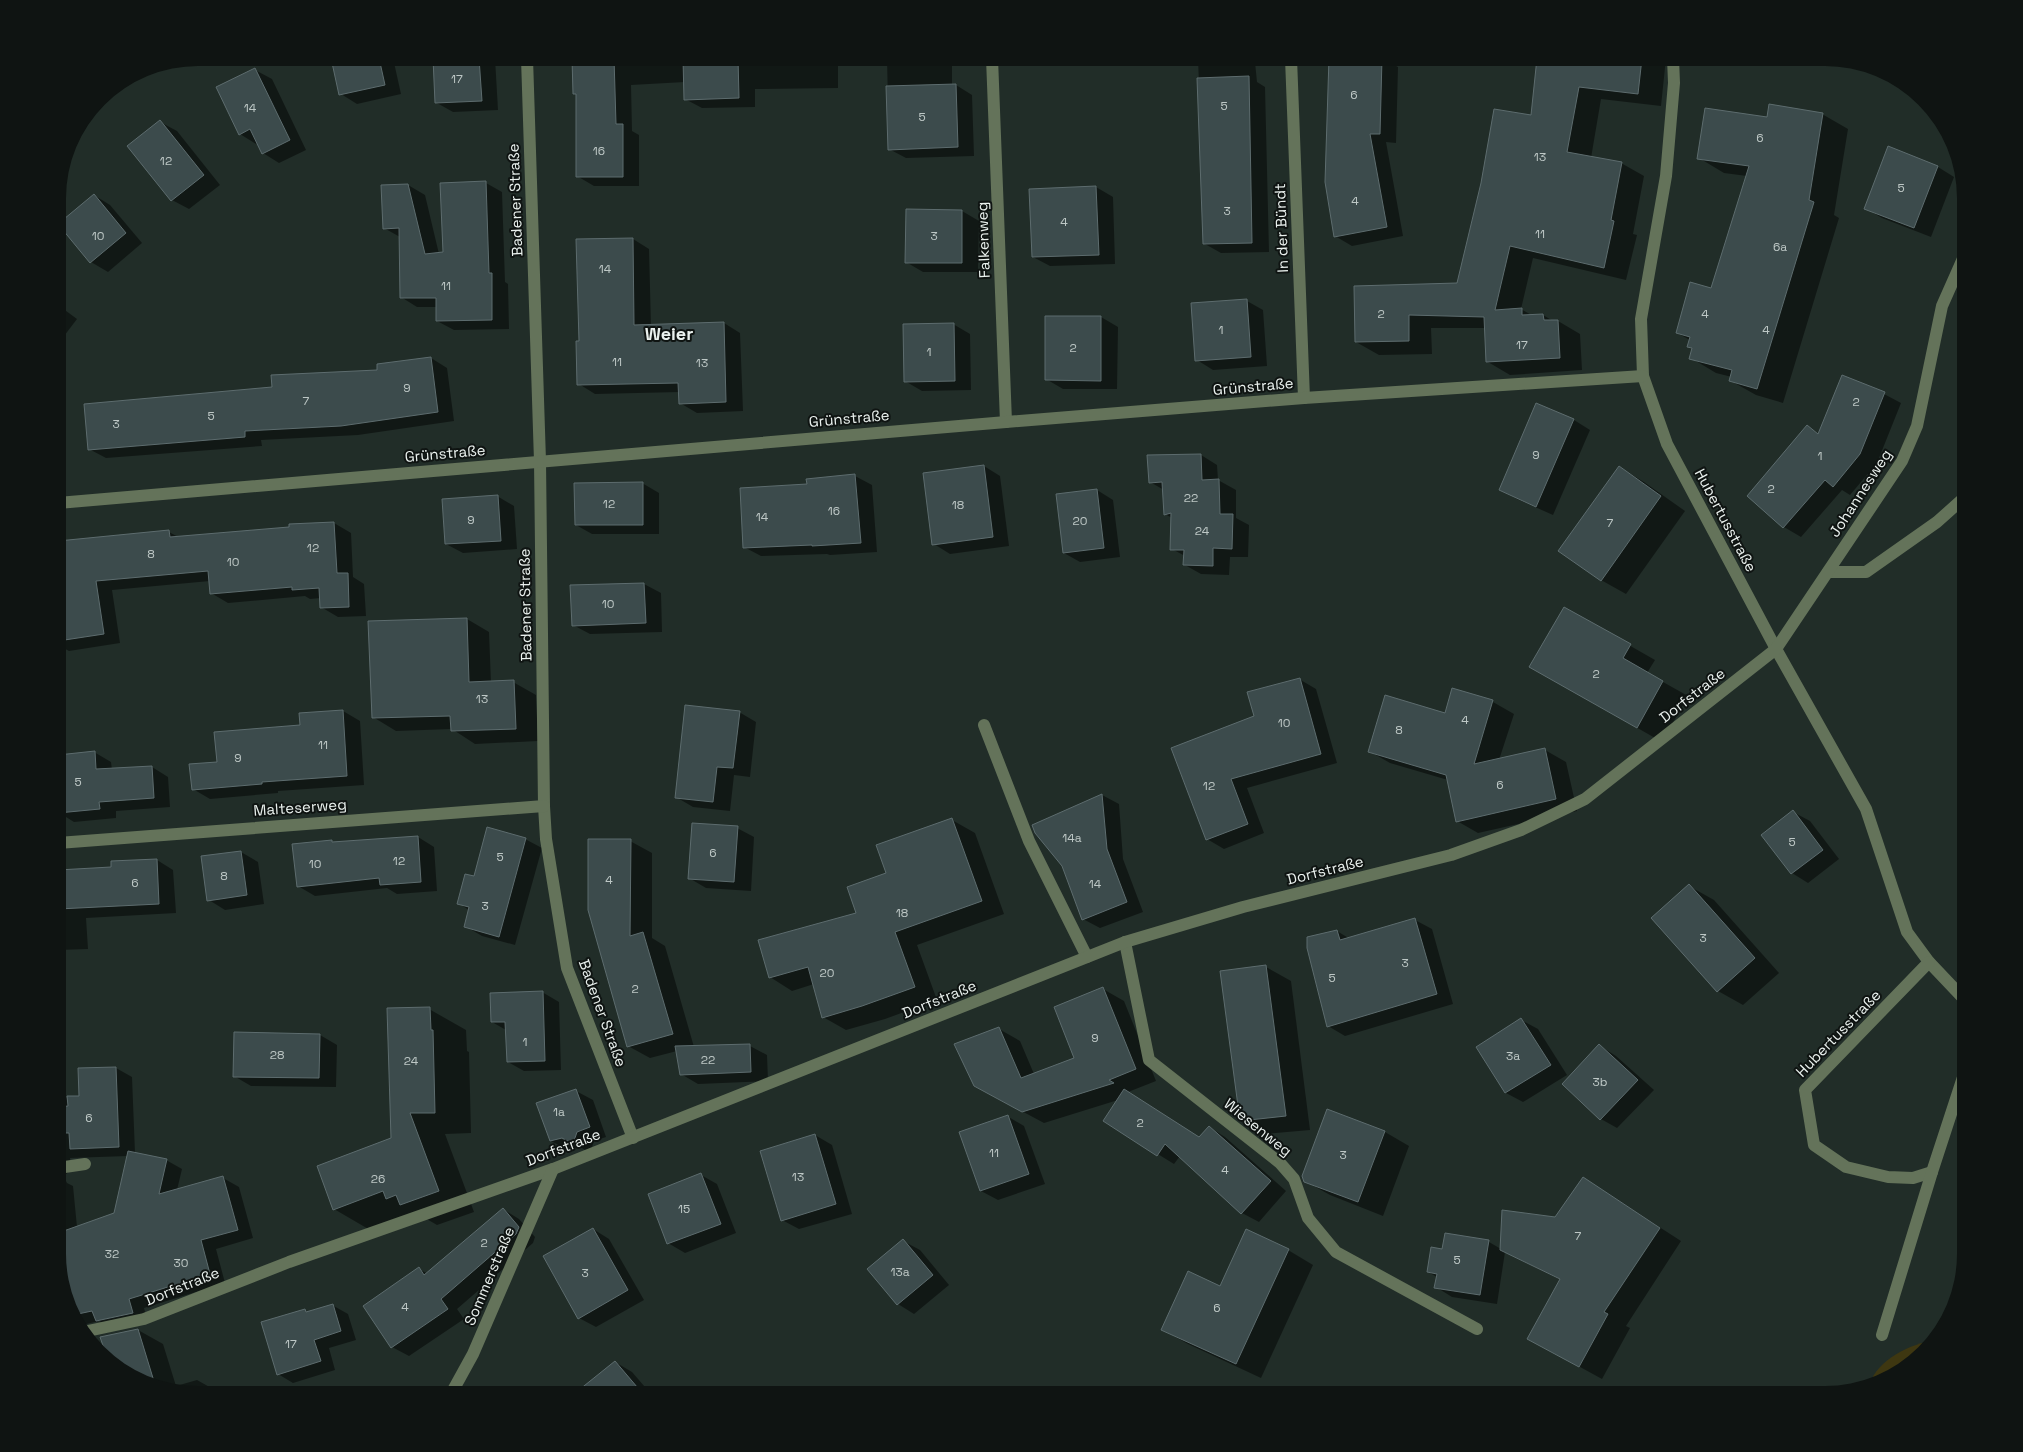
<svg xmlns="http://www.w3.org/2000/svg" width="2023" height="1452" viewBox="0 0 2023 1452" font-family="'Space Grotesk',sans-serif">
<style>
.green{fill:#3e3711}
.shadow{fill:#0007;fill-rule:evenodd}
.building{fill:#3c4b4c;stroke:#5d6c6e}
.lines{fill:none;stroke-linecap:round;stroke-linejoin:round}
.minor{stroke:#64735a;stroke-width:12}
.labels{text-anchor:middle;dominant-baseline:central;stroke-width:4;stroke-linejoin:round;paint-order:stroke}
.number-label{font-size:12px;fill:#bec8c6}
.street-label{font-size:15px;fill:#eaf1ee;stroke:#0f1412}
.quarter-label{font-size:18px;font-weight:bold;fill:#eaf1ee;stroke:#0f1412}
</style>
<rect width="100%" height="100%" fill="#212d28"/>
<path class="green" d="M1935 1341 1887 1380 1870 1384C1876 1361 1912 1342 1935 1341Z"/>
<g class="shadow">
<polygon points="332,58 393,58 401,94 357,104 341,94"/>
<polygon points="434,58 495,58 498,110 453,112 437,103"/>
<polygon points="573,58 838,58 838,88 755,89 755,107 702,108 685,99 685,82 631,85 632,131 639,135 639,186 594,186 577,176 577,95 575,93"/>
<polygon points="887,58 952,58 952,85 956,85 972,95 974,156 906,158 889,149"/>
<polygon points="1198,58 1247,58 1255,62 1257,82 1265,87 1269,252 1221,253 1205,244"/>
<polygon points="1330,58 1382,58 1398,67 1396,143 1386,142 1403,236 1352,246 1335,236 1326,182"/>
<polygon points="1538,58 1666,58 1661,106 1601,99 1591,158 1621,163 1644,176 1633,234 1637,235 1626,280 1533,258 1521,309 1533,316 1543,315 1553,321 1558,321 1580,334 1582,370 1510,375 1488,362 1486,328 1431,328 1432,354 1379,355 1356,342 1458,284 1532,117"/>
<polygon points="255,70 272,79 306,150 279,163 263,153 258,143 256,144 240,134"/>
<polygon points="1822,114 1848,129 1834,215 1839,218 1783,403 1756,395 1731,381 1732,377 1716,373 1691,358 1693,349 1688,347 1690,340 1677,333 1712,290 1747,176 1724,173 1699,158 1768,119"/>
<polygon points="160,122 177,131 220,185 189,209 172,200"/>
<polygon points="1889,148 1938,167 1954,177 1931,237 1882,218 1865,208"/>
<polygon points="486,183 502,192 505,282 508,284 509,329 454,330 437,321 437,307 417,307 401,297 400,237 384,228 408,185 425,195 439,254 444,253"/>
<polygon points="1096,187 1113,197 1115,264 1050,266 1033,257"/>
<polygon points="94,195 110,205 142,243 108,272 91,262 59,224"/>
<polygon points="907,211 962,211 979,221 978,272 923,272 906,262"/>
<polygon points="633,239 649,249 651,326 724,323 740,333 743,411 697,413 680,403 680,392 595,394 579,384 580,342"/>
<polygon points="1247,301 1263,310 1267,366 1213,370 1197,360"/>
<polygon points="58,305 77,319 58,344"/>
<polygon points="1101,317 1118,327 1117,389 1063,389 1046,379"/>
<polygon points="953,324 970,334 971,390 922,391 905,381"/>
<polygon points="431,358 447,368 454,421 358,435 261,440 262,446 106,458 89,449 273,388 379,371"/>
<polygon points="1842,377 1884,394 1901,403 1877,463 1850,495 1842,490 1801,537 1784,527 1749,496 1807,426 1819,434"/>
<polygon points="1537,405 1574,420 1590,430 1553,515 1517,499 1500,490"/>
<polygon points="1201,455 1217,465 1218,480 1236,490 1236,518 1249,525 1248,557 1230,557 1229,575 1201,574 1185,565 1185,556 1172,549 1172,518 1165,514 1164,490 1150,482"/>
<polygon points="984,466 1000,476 1009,546 950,554 934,544"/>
<polygon points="1619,467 1644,482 1685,511 1626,594 1601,580"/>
<polygon points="855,476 872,485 877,552 830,555 827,554 761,556 744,547 808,485 808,480"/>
<polygon points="642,483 659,493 659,534 592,534 576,525"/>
<polygon points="1097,490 1113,500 1120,557 1080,562 1064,553"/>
<polygon points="497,496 514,506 517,549 463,553 446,544"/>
<polygon points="334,523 351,533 353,577 364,584 366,616 338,617 321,607 321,598 310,599 305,596 228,603 211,593 210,581 112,590 120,643 69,651 58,645 58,543 169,532 180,538 290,528 290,525"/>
<polygon points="644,584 661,593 662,632 590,634 573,625"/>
<polygon points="1564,608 1655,660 1647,673 1688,696 1662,742 1531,667"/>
<polygon points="467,619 489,632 491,683 513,682 536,695 538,741 475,744 452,729 396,731 373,717"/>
<polygon points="1299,679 1316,689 1337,763 1247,788 1264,833 1224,849 1207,839 1255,717"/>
<polygon points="1453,690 1493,702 1514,714 1499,760 1545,750 1566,762 1577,811 1478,833 1457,821 1448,780 1390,763 1369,751 1445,715"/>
<polygon points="343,711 360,721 364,785 278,791 278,793 210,799 193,789 218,763 301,726 301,714"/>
<polygon points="739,712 756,722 750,777 734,775 730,811 693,807 676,797"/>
<polygon points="94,752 111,762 112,770 152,767 168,777 170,807 116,811 116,818 74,822 58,812 58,756"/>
<polygon points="1102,795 1119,804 1123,859 1143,912 1100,928 1083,919 1063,866 1033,826"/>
<polygon points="1793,812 1810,821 1839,859 1808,883 1792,873"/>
<polygon points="952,820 975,833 1004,914 917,945 937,1000 885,1019 846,1030 823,1017 814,984 792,991 770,977 857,913 888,874"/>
<polygon points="737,828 754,837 751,891 706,888 689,878"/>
<polygon points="418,837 434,847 437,891 397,894 387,888 315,896 298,886 332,841 335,843"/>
<polygon points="525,839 542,848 515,945 482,936 465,926 469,910 458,903 475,878"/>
<polygon points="630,841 652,853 652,938 665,946 694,1047 750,1046 767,1055 768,1081 698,1084 681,1074 677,1051 650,1058 628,1046"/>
<polygon points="241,852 258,862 264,904 225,910 209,900"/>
<polygon points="157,860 173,870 176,913 86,918 88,949 58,950 58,871 113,869"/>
<polygon points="1689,886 1714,900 1779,973 1743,1005 1718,991"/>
<polygon points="1415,920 1432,929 1453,1004 1345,1036 1328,1026 1337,931 1350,939"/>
<polygon points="1266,967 1291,981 1310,1130 1265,1134 1240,1119 1221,972"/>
<polygon points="1103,989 1124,1001 1156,1081 1128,1092 1200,1138 1209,1127 1225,1137 1286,1191 1259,1222 1242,1213 1180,1156 1174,1164 1104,1121 1118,1100 1044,1123 975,1086 999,1029 1020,1041 1034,1074 1076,1058"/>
<polygon points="542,992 559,1002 561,1070 524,1071 508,1062 506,1030 492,1022"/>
<polygon points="429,1009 466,1030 467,1051 469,1052 471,1133 445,1134 474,1212 437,1225 425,1218 370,1230 334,1209 392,1139"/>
<polygon points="1521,1020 1538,1029 1567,1075 1523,1102 1506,1093 1477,1047"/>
<polygon points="235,1033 320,1035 337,1045 336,1087 251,1086 234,1076"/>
<polygon points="1600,1046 1616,1056 1654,1090 1617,1128 1601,1119"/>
<path d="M116 1068 132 1077 135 1153 166 1160 182 1169 177 1190 223 1178 239 1187 253 1238 216 1249 225 1283 144 1308 148 1322 113 1329 99 1321 78 1326 76 1324 58 1263V1098L81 1097ZM128 1156 115 1214 77 1227 73 1186 67 1183 65 1179 66 1174 71 1170 70 1158Z"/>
<polygon points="576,1091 593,1100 606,1137 594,1141 590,1153 562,1136 562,1139 576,1147 568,1150 551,1141"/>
<polygon points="1007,1116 1024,1126 1045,1184 998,1200 981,1191"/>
<polygon points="1385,1132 1409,1146 1383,1216 1330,1195 1305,1181"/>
<polygon points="815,1135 832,1145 852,1214 799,1229 782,1220"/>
<polygon points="701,1175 717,1184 736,1233 685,1253 668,1243"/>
<polygon points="1605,1192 1681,1241 1626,1326 1630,1328 1602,1379 1551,1351 1561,1280 1505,1252 1497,1304 1452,1297 1436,1287 1437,1277 1428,1272 1443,1250 1446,1234 1489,1242 1501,1249"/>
<polygon points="503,1209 519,1219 535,1237 533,1243 457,1309 464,1319 409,1356 392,1347 419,1269 428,1274"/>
<polygon points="593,1229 609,1239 644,1300 596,1327 579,1318"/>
<polygon points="903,1241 920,1250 949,1285 914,1314 898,1304"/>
<polygon points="1288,1250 1313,1265 1261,1378 1188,1344 1163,1330 1220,1287"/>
<polygon points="332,1305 348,1314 356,1340 329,1348 335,1370 293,1383 278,1374 305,1310 309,1313"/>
<polygon points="138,1330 163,1344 176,1386 197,1380 222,1394 198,1394 153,1387 113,1366 110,1362 102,1338"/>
<polygon points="615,1362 632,1372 651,1394 578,1394"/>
<polygon points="1668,1387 1692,1394 1666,1394"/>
</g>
<g class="building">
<polygon points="331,58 379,58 385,85 339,95"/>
<polygon points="433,58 479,58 482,101 435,103"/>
<polygon points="572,58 614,58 616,124 623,124 623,177 576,177 576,94 573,94"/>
<polygon points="683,58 738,58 739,98 684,100"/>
<polygon points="1329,58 1382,58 1380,134 1370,134 1387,227 1334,237 1325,182"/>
<polygon points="1537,58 1642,58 1638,94 1579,87 1567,152 1622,162 1611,220 1614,221 1604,268 1510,246 1495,310 1522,308 1522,315 1543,314 1544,320 1558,320 1560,358 1486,362 1484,317 1409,315 1409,341 1355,342 1354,286 1457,283 1481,183 1494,109 1531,115"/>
<polygon points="255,68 290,140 262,154 250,129 239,135 216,87"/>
<polygon points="1249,76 1252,243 1203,244 1197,78"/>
<polygon points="956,84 958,147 888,150 886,86"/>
<polygon points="1769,104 1823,113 1809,200 1814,202 1757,389 1729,381 1732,370 1689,359 1692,348 1687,347 1690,337 1676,333 1690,282 1711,288 1749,166 1697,159 1705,108 1767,117"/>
<polygon points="160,120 204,175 171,201 127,146"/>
<polygon points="1888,146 1938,166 1914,228 1864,209"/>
<polygon points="486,181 489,273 492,273 492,320 436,321 436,298 400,298 399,228 383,229 381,185 408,184 425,254 443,252 440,183"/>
<polygon points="1096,186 1099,255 1032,257 1029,189"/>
<polygon points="94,194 126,233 90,263 58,224"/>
<polygon points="906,209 962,210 962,263 905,263"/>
<polygon points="633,238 634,325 724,322 726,402 679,404 678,383 577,385 576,341 579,341 576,239"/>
<polygon points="1247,299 1251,357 1195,361 1191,303"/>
<polygon points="1045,316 1101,316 1101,381 1045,380"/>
<polygon points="954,323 955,381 904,382 903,324"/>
<polygon points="431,357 438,412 341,426 245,431 245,437 88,450 84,404 272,387 271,375 377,370 377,364"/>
<polygon points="1842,375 1885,392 1860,454 1833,487 1825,480 1783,528 1747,496 1807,425 1818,434"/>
<polygon points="1536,403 1574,419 1536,507 1499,490"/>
<polygon points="1201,454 1202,480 1219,479 1220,514 1233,514 1232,549 1213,548 1213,566 1183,565 1184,550 1170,550 1171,513 1164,515 1162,482 1149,483 1147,455"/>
<polygon points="984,465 993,537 932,545 923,473"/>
<polygon points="1619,466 1661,496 1601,581 1558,551"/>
<polygon points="855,474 861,543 812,546 812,545 743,548 740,488 807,484 806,479"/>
<polygon points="643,482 643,525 575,525 574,483"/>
<polygon points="1097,489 1104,548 1063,553 1056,494"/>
<polygon points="498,495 501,541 445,544 442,499"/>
<polygon points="334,522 337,573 348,573 349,607 320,608 319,588 292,590 292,587 210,594 208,571 96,581 104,634 58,641 58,606 62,605 58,580 58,541 169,530 170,537 289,527 289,524"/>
<polygon points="644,583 646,623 572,626 570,585"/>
<polygon points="1564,607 1631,644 1623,658 1663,681 1637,728 1529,667"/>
<polygon points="467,618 469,682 514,680 516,729 451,731 450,716 372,718 368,621"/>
<polygon points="1300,678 1321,754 1231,779 1248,824 1206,840 1171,748 1254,716 1247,692"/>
<polygon points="1452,688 1493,700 1474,764 1545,748 1556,799 1456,822 1446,775 1368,752 1385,695 1445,713"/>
<polygon points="685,705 740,711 733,768 717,767 713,802 675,798"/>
<polygon points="343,710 347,776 262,782 262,784 192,790 189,764 217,762 214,732 300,725 299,713"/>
<polygon points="95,751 96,769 152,766 154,798 99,802 100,809 58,813 58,755"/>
<polygon points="1102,794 1107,849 1127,902 1082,920 1062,866 1035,833 1032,825"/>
<polygon points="1793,810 1823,850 1791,874 1761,835"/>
<polygon points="952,818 982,901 895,932 915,987 862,1006 822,1018 808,967 769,978 758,940 856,913 847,887 886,873 876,845"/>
<polygon points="692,823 738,826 734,882 688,879"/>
<polygon points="487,827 526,838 499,937 464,927 469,907 457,904 465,874 474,876"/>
<polygon points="418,836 421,882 380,885 379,878 297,887 292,844 332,840 332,842"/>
<polygon points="588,839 631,839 630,936 643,932 673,1034 627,1047 588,910"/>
<polygon points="241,851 247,895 207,901 201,856"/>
<polygon points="157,859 159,904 58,909 58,870 111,867 111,861"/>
<polygon points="1689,884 1755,958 1717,992 1651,918"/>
<polygon points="1415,918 1437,994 1327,1027 1307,948 1307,937 1337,930 1340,940"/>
<polygon points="1266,965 1286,1116 1240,1121 1220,971"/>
<polygon points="1103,987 1136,1069 1109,1080 1114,1083 1022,1112 974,1086 954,1044 999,1027 1021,1078 1074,1058 1054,1007"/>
<polygon points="543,991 545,1061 507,1062 505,1022 491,1022 490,993"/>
<polygon points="430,1007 431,1030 433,1030 435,1113 410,1113 439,1191 400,1205 396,1195 386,1199 383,1191 333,1210 317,1166 391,1138 387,1008"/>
<polygon points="1521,1018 1551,1065 1505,1093 1476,1047"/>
<polygon points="234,1032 320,1034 319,1078 233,1077"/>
<polygon points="750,1044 751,1072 680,1075 675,1046"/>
<polygon points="1599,1044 1638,1080 1600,1120 1562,1084"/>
<polygon points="116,1067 119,1147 70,1149 69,1133 60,1133 59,1107 68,1106 67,1096 79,1096 78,1068"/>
<polygon points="576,1089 590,1127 577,1132 573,1144 562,1138 550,1141 536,1103"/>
<polygon points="1124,1089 1199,1137 1209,1126 1271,1181 1241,1214 1165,1144 1157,1156 1103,1121"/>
<polygon points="1327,1109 1385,1131 1358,1202 1304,1182 1302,1176"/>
<polygon points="1008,1115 1029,1174 980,1191 959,1132"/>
<polygon points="815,1134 836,1204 781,1221 760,1151"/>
<polygon points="128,1151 167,1159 159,1194 223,1176 238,1230 201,1240 210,1274 129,1299 133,1313 96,1321 92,1311 73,1315 58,1263 58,1233 114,1213"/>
<polygon points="701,1173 721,1224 667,1244 648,1194"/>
<polygon points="1583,1177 1660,1228 1604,1312 1608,1314 1579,1367 1527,1339 1560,1279 1500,1250 1502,1210 1555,1217"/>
<polygon points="503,1208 519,1227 516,1234 441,1299 448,1309 391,1348 363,1306 419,1267 424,1275"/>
<polygon points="593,1228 628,1290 578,1319 543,1256"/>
<polygon points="1246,1229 1289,1249 1236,1364 1161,1330 1188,1271 1220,1286"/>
<polygon points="1445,1233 1489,1240 1480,1295 1434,1288 1437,1274 1427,1272 1431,1247 1442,1249"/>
<polygon points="903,1239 933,1275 897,1305 867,1269"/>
<polygon points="333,1304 341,1331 314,1340 321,1361 277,1375 261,1322 305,1309 306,1312"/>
<polygon points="138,1329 156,1388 113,1366 108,1360 100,1337"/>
<polygon points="615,1361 643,1394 574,1394"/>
</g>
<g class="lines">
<g class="minor">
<polyline points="527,58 540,461 544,806 546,839 567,968 633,1138"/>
<polyline points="992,58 1006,422"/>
<polyline points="1291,58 1304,398"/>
<polyline points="1673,58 1674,83 1666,176 1641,319 1643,376 1667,444 1776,649 1866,809 1907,932 1929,962 1965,1000"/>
<polyline points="58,503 1006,422 1304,398 1643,376"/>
<polyline points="1828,572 1866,572 1937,522 1965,497"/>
<polyline points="984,725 1029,841 1087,957"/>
<polyline points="58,843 544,806"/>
<polyline points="1125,942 1149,1060 1280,1163 1294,1179 1308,1218 1336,1252 1477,1329"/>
<polyline points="1929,962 1805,1090 1814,1145 1846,1167 1888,1177 1913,1178 1932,1172"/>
<polyline points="58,1168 85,1164"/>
<polyline points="83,1332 144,1319 289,1262 553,1169 1125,942 1243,907 1451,855 1521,830 1585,799 1776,649 1902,461 1917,426 1942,306 1965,254"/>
<polyline points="1882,1335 1932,1172 1965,1071"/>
<polyline points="451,1394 473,1354 553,1169"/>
</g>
</g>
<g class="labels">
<g class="number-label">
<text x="457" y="79">17</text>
<text x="1354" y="95">6</text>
<text x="1224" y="106">5</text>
<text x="250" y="108">14</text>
<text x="922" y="117">5</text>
<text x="1760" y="138">6</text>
<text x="599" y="151">16</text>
<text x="1540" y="157">13</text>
<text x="166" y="161">12</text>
<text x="1901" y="188">5</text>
<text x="1355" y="201">4</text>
<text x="1227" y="211">3</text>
<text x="1064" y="222">4</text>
<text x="1540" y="234">11</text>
<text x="98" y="236">10</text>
<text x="934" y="236">3</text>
<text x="1780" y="247">6a</text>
<text x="605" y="269">14</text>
<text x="446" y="286">11</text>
<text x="1381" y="314">2</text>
<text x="1705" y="314">4</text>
<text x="1221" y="330">1</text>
<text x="1766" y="330">4</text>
<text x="1522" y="345">17</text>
<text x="1073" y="348">2</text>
<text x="929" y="352">1</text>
<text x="617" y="362">11</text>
<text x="702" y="363">13</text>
<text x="407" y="388">9</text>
<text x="306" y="401">7</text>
<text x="1856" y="402">2</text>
<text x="211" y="416">5</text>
<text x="116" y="424">3</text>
<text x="1536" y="455">9</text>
<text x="1820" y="456">1</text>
<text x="1771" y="489">2</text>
<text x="1191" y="498">22</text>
<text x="609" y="504">12</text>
<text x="958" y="505">18</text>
<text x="834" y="511">16</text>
<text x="762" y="517">14</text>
<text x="471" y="520">9</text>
<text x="1080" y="521">20</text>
<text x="1610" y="523">7</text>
<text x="1202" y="531">24</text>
<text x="313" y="548">12</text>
<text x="151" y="554">8</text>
<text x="233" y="562">10</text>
<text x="608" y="604">10</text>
<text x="1596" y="674">2</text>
<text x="482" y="699">13</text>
<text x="1465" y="720">4</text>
<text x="1284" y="723">10</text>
<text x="1399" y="730">8</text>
<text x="323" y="745">11</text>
<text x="238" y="758">9</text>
<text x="78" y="782">5</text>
<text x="1500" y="785">6</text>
<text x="1209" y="786">12</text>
<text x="1072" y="838">14a</text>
<text x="1792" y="842">5</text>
<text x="713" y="853">6</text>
<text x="500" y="857">5</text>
<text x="399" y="861">12</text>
<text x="315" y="864">10</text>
<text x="224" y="876">8</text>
<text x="609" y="880">4</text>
<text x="135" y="883">6</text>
<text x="1095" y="884">14</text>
<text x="485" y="906">3</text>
<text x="902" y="913">18</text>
<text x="1703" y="938">3</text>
<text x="1405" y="963">3</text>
<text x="827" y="973">20</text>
<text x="1332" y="978">5</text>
<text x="635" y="989">2</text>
<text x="1095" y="1038">9</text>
<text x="525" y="1042">1</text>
<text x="277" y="1055">28</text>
<text x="1513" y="1056">3a</text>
<text x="708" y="1060">22</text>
<text x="411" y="1061">24</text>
<text x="1600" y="1082">3b</text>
<text x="559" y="1112">1a</text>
<text x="89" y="1118">6</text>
<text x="1140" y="1123">2</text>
<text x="994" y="1153">11</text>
<text x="1343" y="1155">3</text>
<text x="1225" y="1170">4</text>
<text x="798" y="1177">13</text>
<text x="378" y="1179">26</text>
<text x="684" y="1209">15</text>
<text x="1578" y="1236">7</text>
<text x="484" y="1243">2</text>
<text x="112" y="1254">32</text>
<text x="1457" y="1260">5</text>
<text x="181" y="1263">30</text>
<text x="900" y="1272">13a</text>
<text x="585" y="1273">3</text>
<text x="405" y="1307">4</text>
<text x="1217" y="1308">6</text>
<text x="291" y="1344">17</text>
</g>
<g class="street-label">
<text transform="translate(515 200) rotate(-92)">Badener Straße</text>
<text transform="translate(1281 228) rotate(-92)">In der Bündt</text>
<text transform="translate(983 240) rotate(-92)">Falkenweg</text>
<text transform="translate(1253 386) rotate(-5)">Grünstraße</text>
<text transform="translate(849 418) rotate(-5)">Grünstraße</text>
<text transform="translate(445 453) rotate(-5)">Grünstraße</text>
<text transform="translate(1860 493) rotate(-57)">Johannesweg</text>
<text transform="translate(1726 520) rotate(62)">Hubertusstraße</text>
<text transform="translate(525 605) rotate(-91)">Badener Straße</text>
<text transform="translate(1692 695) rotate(-38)">Dorfstraße</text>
<text transform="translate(300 807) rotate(-4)">Malteserweg</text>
<text transform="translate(1325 870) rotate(-14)">Dorfstraße</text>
<text transform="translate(939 999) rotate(-22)">Dorfstraße</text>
<text transform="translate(603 1013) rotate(70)">Badener Straße</text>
<text transform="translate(1838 1033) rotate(-46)">Hubertusstraße</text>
<text transform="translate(1258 1127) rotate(39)">Wiesenweg</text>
<text transform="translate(563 1147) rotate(-21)">Dorfstraße</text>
<text transform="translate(489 1276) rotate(-67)">Sommerstraße</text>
<text transform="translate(182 1286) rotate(-22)">Dorfstraße</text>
</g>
<g class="quarter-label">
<text x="669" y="333">Weier</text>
</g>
</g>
<path d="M0 0H2023V1452H0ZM198 66H1825A132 132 0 0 1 1957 198V1254A132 132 0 0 1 1825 1386H198A132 132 0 0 1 66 1254V198A132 132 0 0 1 198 66Z" fill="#0f1412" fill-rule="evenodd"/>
</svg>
